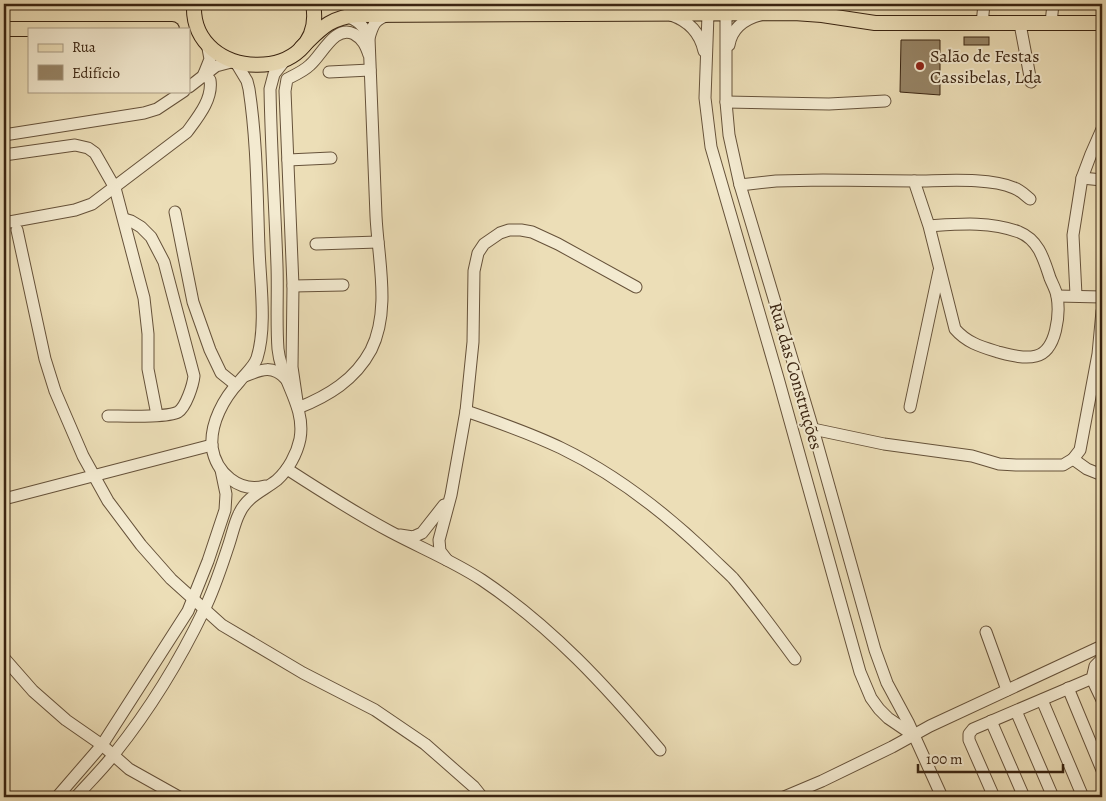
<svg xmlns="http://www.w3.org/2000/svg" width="1106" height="801" viewBox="0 0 1106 801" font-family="Alegreya,serif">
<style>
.building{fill:#978567;stroke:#3a2411}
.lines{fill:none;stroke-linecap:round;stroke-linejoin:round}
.minor-casing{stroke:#66523a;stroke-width:13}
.major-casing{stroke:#3a2411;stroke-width:16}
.minor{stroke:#f3ead0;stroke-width:11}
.major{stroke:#ecdeb7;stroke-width:14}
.poi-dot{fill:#8f2418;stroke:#f3ead0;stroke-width:2}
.labels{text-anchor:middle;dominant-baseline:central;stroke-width:4;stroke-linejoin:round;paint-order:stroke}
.poi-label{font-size:18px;fill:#3a2411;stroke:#f3ead0;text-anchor:start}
.street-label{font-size:18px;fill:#3a2411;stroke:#f3ead0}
</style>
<rect width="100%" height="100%" fill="#ecdeb7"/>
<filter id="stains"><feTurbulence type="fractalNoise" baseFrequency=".004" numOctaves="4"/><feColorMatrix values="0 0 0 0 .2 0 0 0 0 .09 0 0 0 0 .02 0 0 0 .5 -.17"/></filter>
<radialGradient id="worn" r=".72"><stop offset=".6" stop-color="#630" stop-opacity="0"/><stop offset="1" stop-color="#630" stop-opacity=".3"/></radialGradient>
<g class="building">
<rect x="964" y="37" width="25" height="8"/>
<polygon points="901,40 940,40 940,95 900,92"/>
</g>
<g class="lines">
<defs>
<g id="minor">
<polyline points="726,4 726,102 729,135 740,185 813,429 875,650 887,683 908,722 942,797"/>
<polyline points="708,14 705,98 711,147 778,378 844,615 860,672 871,698 879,709 888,718 913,735"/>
<path d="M671 15C689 21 700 33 704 51"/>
<path d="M346 16C358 20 364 26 369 38"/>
<polyline points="1051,23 1053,4"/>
<polyline points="982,24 984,4"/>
<polyline points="1020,24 1031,82"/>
<path d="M729 45C732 28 745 19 760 15"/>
<path d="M369 55C366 46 363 39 354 34 335 24 322 55 310 65 304 71 295 75 287 79L285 91 293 286 292 367 298 408C328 396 355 380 371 350 391 310 378 259 376 216 374 156 371 97 369 38 373 24 375 19 389 15"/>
<polyline points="329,72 370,70"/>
<polyline points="204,74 210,59 207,43"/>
<path d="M189 87 216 66 235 61 247 81 249 89C257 141 257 195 259 248 260 281 267 326 257 358 254 367 245 374 239 382 224 398 210 423 212 447 216 473 239 493 265 486"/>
<polyline points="726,102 829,104 885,101"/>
<polyline points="4,135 144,113 157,109 184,91"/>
<polyline points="4,155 75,145 88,148 95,153 115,188 144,298 148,334 148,369 157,415"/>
<polyline points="288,160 331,158"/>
<polyline points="1082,178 1102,180"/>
<path d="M914 181C942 181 989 177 1014 188 1020 190 1025 195 1030 199"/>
<path d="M740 185 776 181 823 180 914 181 929 226 955 329C967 343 982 347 998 352 1010 355 1024 359 1036 356 1057 351 1060 313 1057 296 1056 290 1052 283 1050 278 1044 260 1039 240 1019 232 989 221 959 224 929 226"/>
<polyline points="175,212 193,302 210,350 221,373 236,385"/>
<path d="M4 223 75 210 92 204 187 132C198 117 213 99 210 80L204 74"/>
<polyline points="17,230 45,359 55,391 83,456 108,501 141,545 171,579 222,625 303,673 375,710 425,744 474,787 482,797"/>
<polyline points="316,244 378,242"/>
<polyline points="293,286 343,285"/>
<polyline points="1076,295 1073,235 1082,178 1091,154 1102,129"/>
<polyline points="1057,296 1102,297"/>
<path d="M245 376C262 369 273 365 286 379"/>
<polyline points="910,407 939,271"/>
<path d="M466 411C498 422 530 433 561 448 615 474 665 513 708 554 716 562 725 570 733 578 755 604 775 632 795 659"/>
<path d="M108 416C123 416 167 418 178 412 186 407 193 385 194 376L164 262 151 237 141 227 131 221 124 219"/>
<polyline points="813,429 884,444 972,456 999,464 1016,465 1063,465 1073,459 1080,450 1098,354 1102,311"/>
<polyline points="1073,459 1087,469 1102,475"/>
<path d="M287 469C321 491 355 513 391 532 421 548 453 561 482 580 552 627 606 686 660 750"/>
<polyline points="4,499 212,445"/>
<polyline points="400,535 413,537 422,533 444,505"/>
<polyline points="447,560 440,551 439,540 451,495 466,411 473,342 474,271 478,253 484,244 500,233 509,230 521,230 532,232 558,244 636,287"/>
<polyline points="986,632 1007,690"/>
<polyline points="4,658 33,691 66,720 102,745 129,769 179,797"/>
<polyline points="1092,679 1095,666 1102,659"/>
<polyline points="1068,688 1102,770"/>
<polyline points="1042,700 1083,797"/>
<polyline points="1016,711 1053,797"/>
<polyline points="991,721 1024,797"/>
<polyline points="57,797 102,745 188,611 208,561 225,510 226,494 221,470"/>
<path d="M76 797C88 783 103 769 115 753 150 709 180 660 204 610 214 590 221 568 228 547 232 536 234 524 239 514 247 496 263 491 277 480 288 470 297 454 300 439 306 406 281 381 278 349 276 322 278 294 277 266 275 207 271 148 270 89L274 74 285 60"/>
<polyline points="784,797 822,781 892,747 930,726 1102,646"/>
<polyline points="994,797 969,740 969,734 973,729 1088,680 1092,679 1102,700"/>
</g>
<g id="major">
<path d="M194 4C190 85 328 85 313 4"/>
<polyline points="4,29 172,29"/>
<path d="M301 48C320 30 328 18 357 15L794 13 822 15 875 23H1102"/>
</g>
</defs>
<use href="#minor" class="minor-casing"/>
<use href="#major" class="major-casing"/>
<use href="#minor" class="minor"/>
<use href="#major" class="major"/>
</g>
<circle class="poi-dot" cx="920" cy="66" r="5"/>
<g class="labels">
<g class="poi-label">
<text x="930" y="56">Salão de Festas<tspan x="930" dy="21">Cassibelas, Lda</tspan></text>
</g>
<g class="street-label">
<text transform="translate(796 376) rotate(74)">Rua das Construções</text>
</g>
</g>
<rect width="1106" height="801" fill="none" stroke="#ecdeb7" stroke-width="20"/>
<rect x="5" y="5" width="1096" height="791" fill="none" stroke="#3a2411" stroke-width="2.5"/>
<rect x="10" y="10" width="1086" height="781" fill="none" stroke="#3a2411"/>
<rect x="28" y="28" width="162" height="65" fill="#f3ead0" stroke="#a99b84"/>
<rect x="38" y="44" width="25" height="8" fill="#ecdeb7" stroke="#a99b84"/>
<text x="72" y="52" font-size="15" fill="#3a2411">Rua</text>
<rect x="38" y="65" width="25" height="15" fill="#978567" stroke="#a99b84"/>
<text x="72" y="78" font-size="15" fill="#3a2411">Edifício</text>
<path d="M918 764v8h145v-8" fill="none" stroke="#3a2411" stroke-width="2.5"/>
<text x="926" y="764" font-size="15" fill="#3a2411" stroke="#f3ead0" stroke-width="4" paint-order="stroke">100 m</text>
<rect width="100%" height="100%" filter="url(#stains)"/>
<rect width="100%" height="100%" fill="url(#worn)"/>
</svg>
